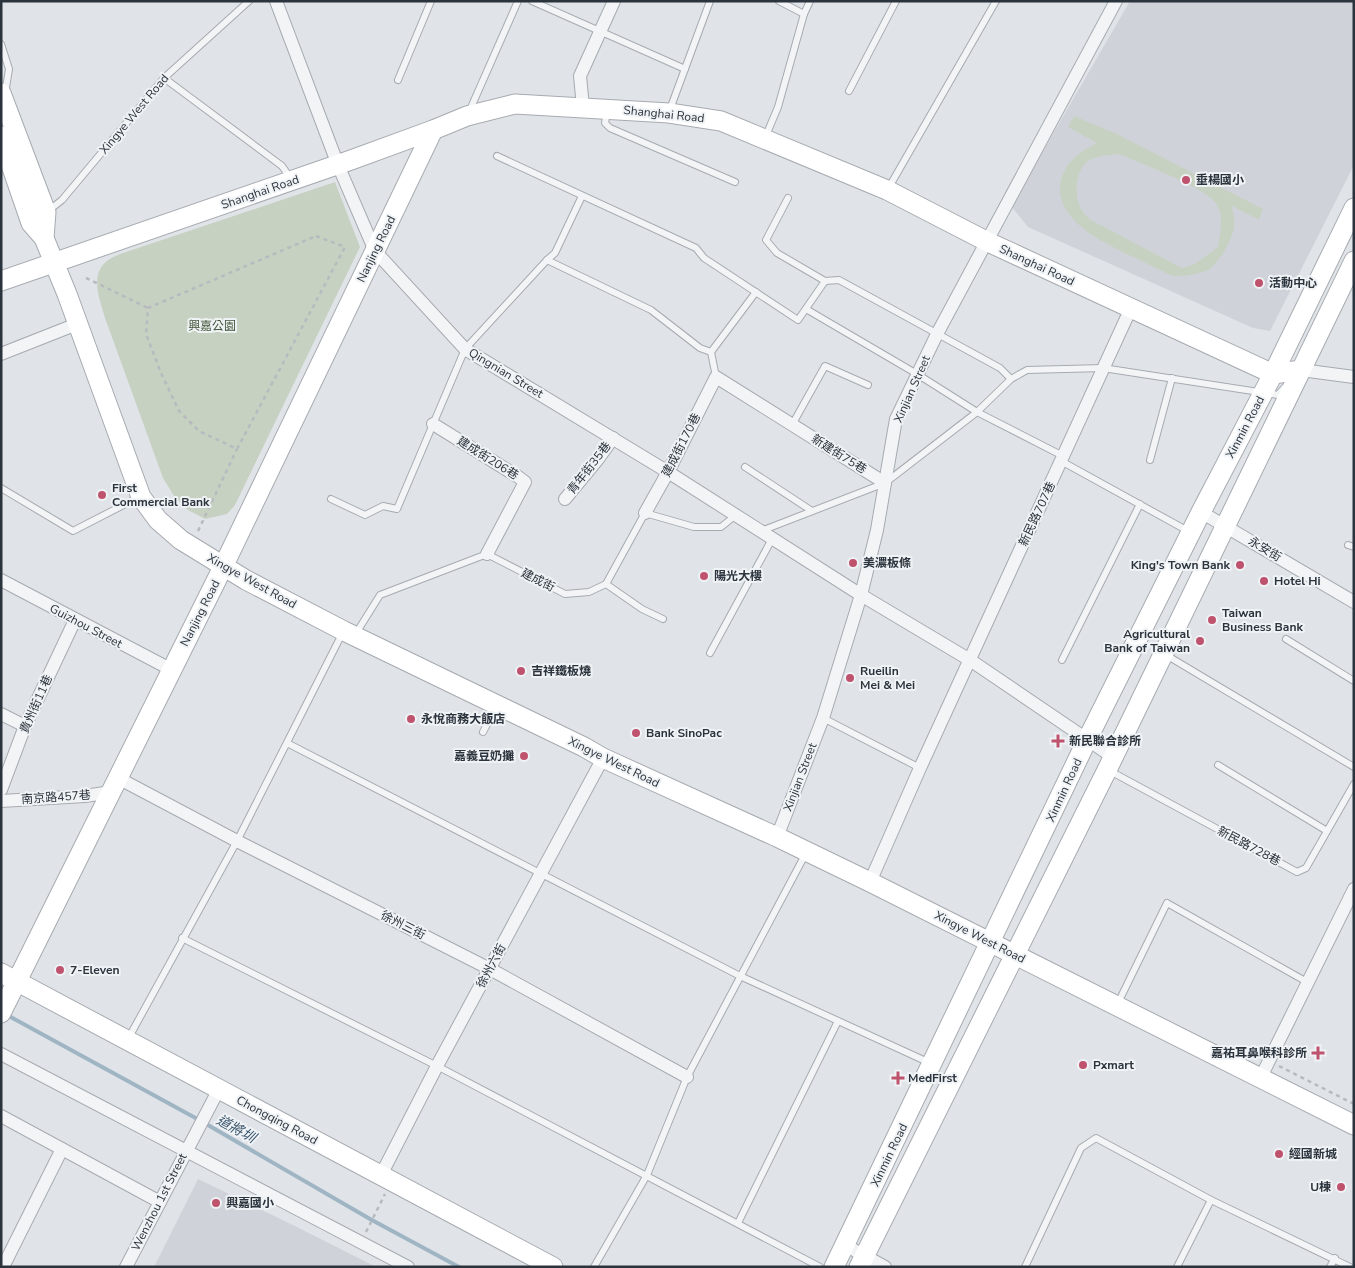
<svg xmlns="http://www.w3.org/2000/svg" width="1355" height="1268" viewBox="0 0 1355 1268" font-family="'Nunito Sans','Noto Sans TC',sans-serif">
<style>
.built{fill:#cfd3d9}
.green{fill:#c7d1c2;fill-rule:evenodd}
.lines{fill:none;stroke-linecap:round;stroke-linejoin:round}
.stream{stroke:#9fb5c4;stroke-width:4}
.lane-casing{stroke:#a6abb1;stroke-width:8}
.street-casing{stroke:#a6abb1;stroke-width:14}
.secondary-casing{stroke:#a6abb1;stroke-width:21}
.path{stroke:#b7babe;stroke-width:2.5;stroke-dasharray:4 4;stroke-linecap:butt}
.lane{stroke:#f3f4f6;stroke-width:6}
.street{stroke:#f3f4f6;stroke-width:12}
.secondary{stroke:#fff;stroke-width:19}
.poi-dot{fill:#bf536e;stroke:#f0f3f5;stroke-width:2}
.labels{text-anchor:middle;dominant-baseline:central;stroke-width:4;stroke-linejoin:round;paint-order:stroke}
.street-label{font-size:12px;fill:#2b333d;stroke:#f0f3f5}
.poi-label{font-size:12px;font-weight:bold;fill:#2b333d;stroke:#f0f3f5;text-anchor:start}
.park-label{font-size:12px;fill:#42573a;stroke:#f0f3f5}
.water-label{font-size:14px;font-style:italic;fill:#39556d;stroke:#f0f3f5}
</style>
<rect width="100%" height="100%" fill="#e0e4e8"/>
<g class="built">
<polygon points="1130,1 1354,1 1354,165 1270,331 1253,328 1028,227 1011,206"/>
<polygon points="198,1179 297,1227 376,1267 154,1267"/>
</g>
<g class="green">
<path d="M1074 116 1117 134 1263 209 1259 220 1232 206C1233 214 1236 224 1233 232 1230 243 1218 264 1208 270 1199 274 1184 276 1175 276 1170 276 1140 260 1133 257 1104 243 1052 220 1061 180 1066 161 1081 151 1097 143L1068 127ZM1119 154C1140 163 1203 187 1215 202 1225 214 1220 234 1218 247L1195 264 1182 268 1089 219C1086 216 1083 212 1081 209 1074 196 1075 171 1088 161 1095 156 1110 155 1119 154Z"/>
<path d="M335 182 360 247 235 505 227 514 205 519 188 510 174 496 163 478 105 318C100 300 89 275 107 261 112 257 120 254 126 252Z"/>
</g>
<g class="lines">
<polyline class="stream" points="7,1015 201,1121 370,1219 459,1267"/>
<defs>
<g id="lane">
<polyline points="532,1 685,69"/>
<polyline points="779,1 804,14"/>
<polyline points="1,44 9,69 5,94"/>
<polyline points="164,78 282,166 291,179"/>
<polyline points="398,80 431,1"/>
<polyline points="849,91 896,1"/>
<polyline points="469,112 518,1"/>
<polyline points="607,112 605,123 610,128 735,182"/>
<polyline points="669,112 710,1"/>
<polyline points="765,138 778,107 804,14 810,1"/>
<polyline points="497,156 696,248 704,258 798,320 825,281"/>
<polyline points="888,189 996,1"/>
<polyline points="788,198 766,240 777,253 825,281 839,280 1000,368 1011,379"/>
<polyline points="48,211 62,200 164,78 249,1"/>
<polyline points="547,260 651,310 700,348 711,352"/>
<polyline points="806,309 917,374 977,412 1063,456"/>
<polyline points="716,377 711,352 756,292"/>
<polyline points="792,425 825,366 868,385"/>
<polyline points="1150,460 1172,378"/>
<polyline points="1061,461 1188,531"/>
<polyline points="745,467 812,511"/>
<polyline points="1,488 73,531 139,497"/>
<polyline points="331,499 365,515 383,506 397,509 465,349 547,260 555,253 582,196"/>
<polyline points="761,531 885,483 977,412 1011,379 1027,370 1103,368 1278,395 1284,388"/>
<polyline points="1348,545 1354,547"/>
<polyline points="606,584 642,609 663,619"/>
<polyline points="355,635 380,595 487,554 565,594 589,592 606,584 645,513 694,527 721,527 736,515"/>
<polyline points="1286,639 1354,681"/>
<polyline points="710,653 772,539"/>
<polyline points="1166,655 1354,767"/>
<polyline points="1062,660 1140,504"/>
<polyline points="823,718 920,768"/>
<polyline points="483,732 496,707"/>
<polyline points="287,743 740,976 930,1063"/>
<polyline points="1218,765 1327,831"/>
<polyline points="1110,771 1297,872 1306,868 1354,784"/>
<polyline points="182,938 437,1066 820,1267"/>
<polyline points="1117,1005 1167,903 1307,982"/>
<polyline points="128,1039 237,841 343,632"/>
<polyline points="738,1223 838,1021"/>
<polyline points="594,1267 647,1175 687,1077 806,853"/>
<polyline points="1025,1267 1081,1148 1096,1138 1211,1200 1350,1267"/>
<polyline points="1177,1267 1211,1200"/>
<polyline points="1330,1267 1335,1258"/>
</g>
<g id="street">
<polyline points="276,1 338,165 375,251 465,349 668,472 861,595 970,660 1113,757"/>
<polyline points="583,107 580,76 614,1"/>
<polyline points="1,354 77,324"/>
<polyline points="1301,370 1354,377"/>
<polyline points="433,424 517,476 525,482 487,554"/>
<polyline points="565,499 598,459 613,438"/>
<polyline points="1201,512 1354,602"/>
<polyline points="645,513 668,472 716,377 885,483"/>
<polyline points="1,580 172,670"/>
<polyline points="1,714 25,726"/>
<polyline points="118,778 237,841 490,969 687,1077"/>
<polyline points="1,790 25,726 75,620"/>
<polyline points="1,801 85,796 111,792"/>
<polyline points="777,837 823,718 861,595 877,530 896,419 937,334 1116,1"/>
<polyline points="870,882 920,768 1131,308"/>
<polyline points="1,1054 408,1267"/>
<polyline points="1260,1079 1354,889"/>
<polyline points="1,1116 160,1202"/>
<polyline points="381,1175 437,1066 603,758"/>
<polyline points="845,1245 885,1267"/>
<polyline points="3,1267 62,1149"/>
<polyline points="126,1267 219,1089"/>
</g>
<g id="secondary">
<polyline points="1,93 46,212 44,238"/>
<polyline points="1,136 31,223 44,238 67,294 141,497 158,520 181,540 246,580 344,631 584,747 603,758 777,837 870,882 1354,1125"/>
<polyline points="1,281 351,160 433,130 467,116 515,104 669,113 721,121 887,190 986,241 1273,374 1301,370"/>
<polyline points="1,973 553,1267"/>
<polyline points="1,1013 223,567 433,130"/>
<polyline points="834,1267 1087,740 1201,512 1273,374 1354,208"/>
<polyline points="859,1267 1107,770 1354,261"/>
</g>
</defs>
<use href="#lane" class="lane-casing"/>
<use href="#street" class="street-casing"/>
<use href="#secondary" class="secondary-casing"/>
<g class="path">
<polygon points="316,236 345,247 237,449 199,431 179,411 161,373 146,334 148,308"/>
<polyline points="86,278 148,308"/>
<polyline points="198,531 237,449"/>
<polyline points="1279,1066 1354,1104"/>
<polyline points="366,1232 385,1194"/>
</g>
<use href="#lane" class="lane"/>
<use href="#street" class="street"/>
<use href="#secondary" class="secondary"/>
</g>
<g class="poi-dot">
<circle cx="1186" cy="180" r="5"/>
<circle cx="1259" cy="283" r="5"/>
<circle cx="102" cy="495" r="5"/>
<circle cx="853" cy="563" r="5"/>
<circle cx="1240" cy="565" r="5"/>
<circle cx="704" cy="576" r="5"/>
<circle cx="1264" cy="581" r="5"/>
<circle cx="1212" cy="620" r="5"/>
<circle cx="1200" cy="641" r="5"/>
<circle cx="521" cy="671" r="5"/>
<circle cx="850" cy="678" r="5"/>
<circle cx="411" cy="719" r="5"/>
<circle cx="636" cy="733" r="5"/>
<path d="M1055.5 733.5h5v5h5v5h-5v5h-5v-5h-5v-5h5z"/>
<circle cx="524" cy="756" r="5"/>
<circle cx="60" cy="970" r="5"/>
<path d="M1315.5 1045.5h5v5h5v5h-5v5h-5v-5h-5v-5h5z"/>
<circle cx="1083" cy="1065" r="5"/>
<path d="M895.5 1070.5h5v5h5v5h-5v5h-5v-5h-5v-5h5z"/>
<circle cx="1279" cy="1154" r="5"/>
<circle cx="1341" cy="1187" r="5"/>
<circle cx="216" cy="1203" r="5"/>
</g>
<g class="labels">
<g class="street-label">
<text transform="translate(134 114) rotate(-50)">Xingye West Road</text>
<text transform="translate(664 114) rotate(6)">Shanghai Road</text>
<text transform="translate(260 192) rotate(-19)">Shanghai Road</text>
<text transform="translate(376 249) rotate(-64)">Nanjing Road</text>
<text transform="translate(1037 265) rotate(25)">Shanghai Road</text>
<text transform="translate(506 373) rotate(31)">Qingnian Street</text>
<text transform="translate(912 389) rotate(-66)">Xinjian Street</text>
<text transform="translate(1245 427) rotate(-62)">Xinmin Road</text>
<text transform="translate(681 445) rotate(-63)">建成街170巷</text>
<text transform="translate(839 454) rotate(32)">新建街75巷</text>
<text transform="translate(488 458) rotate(32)">建成街206巷</text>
<text transform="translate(589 468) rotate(-52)">青年街35巷</text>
<text transform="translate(1037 514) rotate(-65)">新民路707巷</text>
<text transform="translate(1265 549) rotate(31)">永安街</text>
<text transform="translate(538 580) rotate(27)">建成街</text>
<text transform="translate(252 581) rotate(29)">Xingye West Road</text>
<text transform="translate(200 613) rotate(-63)">Nanjing Road</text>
<text transform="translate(86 626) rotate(28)">Guizhou Street</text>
<text transform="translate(36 704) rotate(-66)">貴州街11巷</text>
<text transform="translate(614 762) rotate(26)">Xingye West Road</text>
<text transform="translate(800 777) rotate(-69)">Xinjian Street</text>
<text transform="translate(1064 790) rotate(-65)">Xinmin Road</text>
<text transform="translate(56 797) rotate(-4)">南京路457巷</text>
<text transform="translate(1249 846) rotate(28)">新民路728巷</text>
<text transform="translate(403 925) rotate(27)">徐州三街</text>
<text transform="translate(980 937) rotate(27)">Xingye West Road</text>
<text transform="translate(491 966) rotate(-62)">徐州六街</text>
<text transform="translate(277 1120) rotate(28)">Chongqing Road</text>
<text transform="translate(889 1155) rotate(-64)">Xinmin Road</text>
<text transform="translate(159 1202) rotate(-63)">Wenzhou 1st Street</text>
</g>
<g class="poi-label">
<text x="1196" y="180">垂楊國小</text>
<text x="1269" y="283">活動中心</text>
<text x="112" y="488">First<tspan x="112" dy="14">Commercial Bank</tspan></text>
<text x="863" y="563">美濃板條</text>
<text x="1230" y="565" text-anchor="end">King's Town Bank</text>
<text x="714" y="576">陽光大樓</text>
<text x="1274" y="581">Hotel Hi</text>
<text x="1222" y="613">Taiwan<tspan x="1222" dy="14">Business Bank</tspan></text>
<text x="1190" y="634" text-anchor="end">Agricultural<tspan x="1190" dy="14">Bank of Taiwan</tspan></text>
<text x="531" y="671">吉祥鐵板燒</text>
<text x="860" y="671">Rueilin<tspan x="860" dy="14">Mei &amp; Mei</tspan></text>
<text x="421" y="719">永悅商務大飯店</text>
<text x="646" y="733">Bank SinoPac</text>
<text x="1069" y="741">新民聯合診所</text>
<text x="514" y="756" text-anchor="end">嘉義豆奶攤</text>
<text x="70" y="970">7-Eleven</text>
<text x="1307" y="1053" text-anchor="end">嘉祐耳鼻喉科診所</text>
<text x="1093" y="1065">Pxmart</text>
<text x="908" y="1078">MedFirst</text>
<text x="1289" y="1154">經國新城</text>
<text x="1331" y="1187" text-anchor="end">U棟</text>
<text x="226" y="1203">興嘉國小</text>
</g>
<g class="park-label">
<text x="212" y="326">興嘉公園</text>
</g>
<g class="water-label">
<text transform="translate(236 1129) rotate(29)">道將圳</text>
</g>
</g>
<rect width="1355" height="1268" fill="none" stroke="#2b333d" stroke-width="5"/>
</svg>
